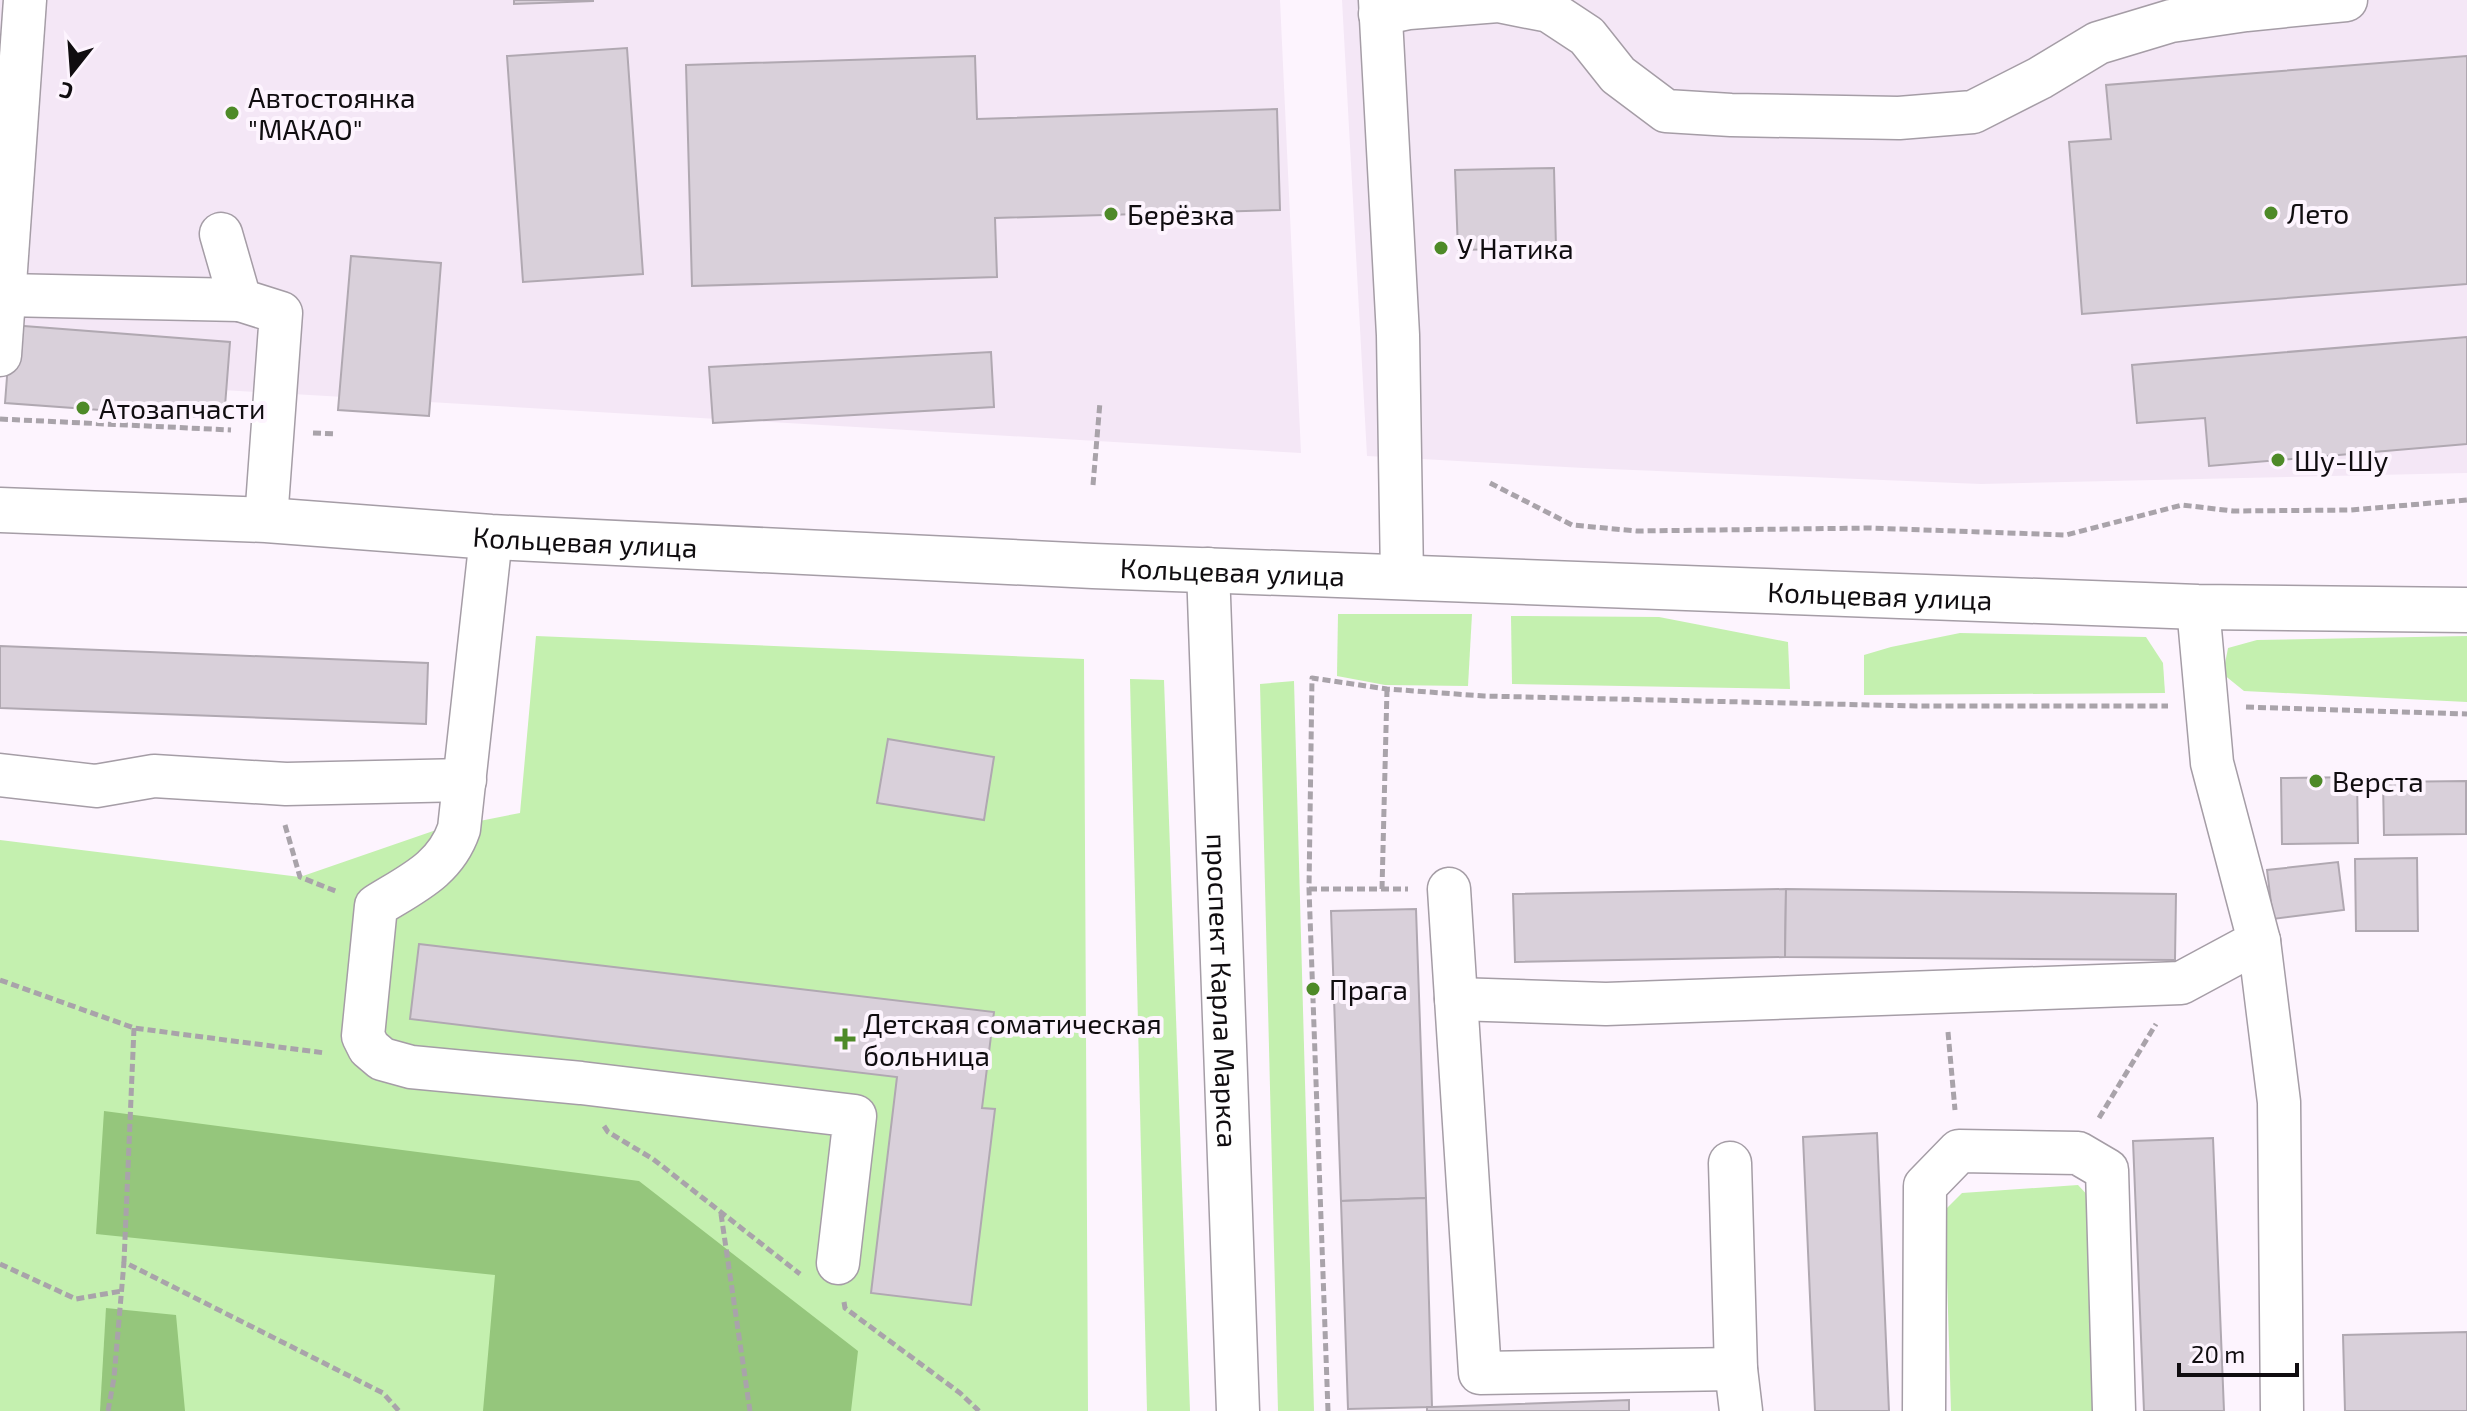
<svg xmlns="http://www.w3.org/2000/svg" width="2467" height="1411" viewBox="0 0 2467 1411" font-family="'Exo 2',sans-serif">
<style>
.built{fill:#f4e7f6}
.green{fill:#c4f0af}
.forest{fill:#95c67c}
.building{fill:#d9d0da;stroke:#b0a8b1;stroke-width:2}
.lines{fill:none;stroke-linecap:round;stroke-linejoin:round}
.minor-casing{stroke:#a59da6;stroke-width:45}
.major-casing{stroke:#a59da6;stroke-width:47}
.path{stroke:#a9a3aa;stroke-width:5;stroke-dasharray:8 4;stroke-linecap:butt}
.minor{stroke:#fff;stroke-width:42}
.major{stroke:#fff;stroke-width:44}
.poi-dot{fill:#4e8a28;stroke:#fdf4fe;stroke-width:3}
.labels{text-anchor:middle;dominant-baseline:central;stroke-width:8;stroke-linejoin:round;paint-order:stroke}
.poi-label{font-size:28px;fill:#100d10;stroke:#fdf4fe;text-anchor:start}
.street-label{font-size:28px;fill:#100d10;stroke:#fdf4fe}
</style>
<rect width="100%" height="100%" fill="#fdf4fe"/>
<g class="built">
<polygon points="0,0 1280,0 1301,453 0,377"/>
<polygon points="1342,0 2467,0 2467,473 1981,484 1584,468 1367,456"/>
</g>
<g class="green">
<polygon points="1338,614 1472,614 1468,686 1385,685 1337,676"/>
<polygon points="1511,616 1659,617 1788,642 1790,689 1512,684"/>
<polygon points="1960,633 2146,637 2163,663 2165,693 1864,695 1864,655 1891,647"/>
<polygon points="536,636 1084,659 1088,1411 0,1411 0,840 300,877 439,829 520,813"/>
<polygon points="2467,636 2467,702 2244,691 2223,674 2228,648 2257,640"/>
<polygon points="1130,679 1164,680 1190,1411 1147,1411"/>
<polygon points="1294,681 1314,1411 1278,1411 1260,684"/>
<polygon points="2078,1185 2093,1201 2099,1411 1951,1411 1945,1210 1962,1193"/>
</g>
<g class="forest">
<polygon points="104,1111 639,1181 858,1351 851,1411 483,1411 495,1275 96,1234"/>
<polygon points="106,1308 176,1315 185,1411 100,1411"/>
</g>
<g class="building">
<polygon points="514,0 593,0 593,1 514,4"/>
<polygon points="627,48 643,274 523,282 507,56"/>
<polygon points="975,56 977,119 1277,109 1280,210 995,218 997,277 692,286 686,65"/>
<polygon points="2467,56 2467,284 2082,314 2069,142 2111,139 2106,85"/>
<polygon points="1554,168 1556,248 1458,250 1455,170"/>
<polygon points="351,256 441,263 429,416 338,410"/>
<polygon points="11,325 230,342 224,419 5,403"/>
<polygon points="2467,337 2467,444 2209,466 2205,418 2137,423 2132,365"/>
<polygon points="991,352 994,407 713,423 709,367"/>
<polygon points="0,646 428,663 426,724 0,708"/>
<polygon points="888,739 994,757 984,820 877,803"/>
<polygon points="2357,777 2358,843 2282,844 2281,778"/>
<polygon points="2466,781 2466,834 2384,835 2383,782"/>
<polygon points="2417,858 2418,931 2356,931 2355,859"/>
<polygon points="2338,862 2344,910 2273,919 2267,870"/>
<polygon points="1786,889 1785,957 1515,962 1513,894"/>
<polygon points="1786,889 2176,894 2175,960 1785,957"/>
<polygon points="1416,909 1426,1198 1341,1201 1331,911"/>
<polygon points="419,944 994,1012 982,1108 995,1109 971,1305 871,1293 897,1077 410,1019"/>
<polygon points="1877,1133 1889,1411 1815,1411 1803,1137"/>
<polygon points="2213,1138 2224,1411 2144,1411 2133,1141"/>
<polygon points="1426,1198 1432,1407 1348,1409 1341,1201"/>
<polygon points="2467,1332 2467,1411 2345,1411 2343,1335"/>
<polygon points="1629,1400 1629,1411 1427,1411 1427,1407 1432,1407"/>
</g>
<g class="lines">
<defs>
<g id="minor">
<polyline points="1380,0 1398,335 1402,577"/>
<polyline points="1380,14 1409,8 1498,1 1549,11 1587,36 1618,75 1666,111 1731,115 1899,118 1973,112 2040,78 2098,43 2171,21 2246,10 2346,0"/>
<polyline points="221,234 240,300 281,313 266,520"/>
<polyline points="4,295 240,300"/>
<polyline points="0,355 25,0"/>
<path d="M491 537 459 829C445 870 411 884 376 906L363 1036 369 1048 382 1059 411 1067 581 1083 855 1116 838 1263"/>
<path id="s1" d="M1208 569 1238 1411"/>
<polyline points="0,775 96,786 154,776 286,784 465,780"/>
<polyline points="1449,889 1480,1373 1736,1369"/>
<polyline points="2259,941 2279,1102 2282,1411"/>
<polyline points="1456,999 1606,1004 2181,983 2259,941 2212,763 2198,607"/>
<polyline points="1730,1163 1736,1369 1741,1411"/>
<polyline points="1924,1411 1925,1186 1959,1151 2078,1153 2107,1170 2114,1411"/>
</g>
<g id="major">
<path id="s2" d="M0 510 266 520 491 537 1093 566 2198 607 2467 610"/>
</g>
</defs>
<use href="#minor" class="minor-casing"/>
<use href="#major" class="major-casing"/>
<g class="path">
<polyline points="0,419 231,430"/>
<polyline points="313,433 336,434"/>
<polyline points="1490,483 1572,525 1637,531 1870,528 2066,535 2182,505 2233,511 2351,510 2467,500"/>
<polyline points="1093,485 1100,402"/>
<polyline points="2246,707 2467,714"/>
<polyline points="285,825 300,877 338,892"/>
<polyline points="1309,889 1408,889"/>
<polyline points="1382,889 1387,689"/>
<polyline points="0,980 134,1028 325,1053"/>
<polyline points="134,1028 124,1262 383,1393 399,1411"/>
<polyline points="1948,1032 1955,1110"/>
<polyline points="2099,1118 2156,1024"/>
<polyline points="604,1126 608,1132 653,1159 800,1274"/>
<polyline points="721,1214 750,1411"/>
<polyline points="0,1264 76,1299 122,1291"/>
<polyline points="844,1302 845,1308 960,1393 979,1411"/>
<polyline points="108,1411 114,1378 124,1262"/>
<polyline points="1328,1411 1309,889 1312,678 1387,689 1484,696 1916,706 2168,706"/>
</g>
<use href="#minor" class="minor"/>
<use href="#major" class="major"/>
</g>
<g class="poi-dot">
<circle cx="232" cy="113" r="8"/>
<circle cx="2271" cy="213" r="8"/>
<circle cx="1111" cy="214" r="8"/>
<circle cx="1441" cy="248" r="8"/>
<circle cx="83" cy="408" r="8"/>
<circle cx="2278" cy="460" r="8"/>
<circle cx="2316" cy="781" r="8"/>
<circle cx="1313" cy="989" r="8"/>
<path d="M841 1027h8v8h8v8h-8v8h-8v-8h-8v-8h8z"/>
</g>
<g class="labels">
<g class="poi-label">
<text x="248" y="97">Автостоянка<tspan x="248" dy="32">"МАКАО"</tspan></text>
<text x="2287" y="213">Лето</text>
<text x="1127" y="214">Берёзка</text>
<text x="1457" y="248">У Натика</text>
<text x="99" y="408">Атозапчасти</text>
<text x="2294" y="460">Шу-Шу</text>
<text x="2332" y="781">Верста</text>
<text x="1329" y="989">Прага</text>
<text x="863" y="1023">Детская соматическая<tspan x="863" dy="32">больница</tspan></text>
</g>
<g class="street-label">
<text stroke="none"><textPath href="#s2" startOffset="586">Кольцевая улица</textPath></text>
<text stroke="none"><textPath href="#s2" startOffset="1234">Кольцевая улица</textPath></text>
<text stroke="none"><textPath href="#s2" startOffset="1882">Кольцевая улица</textPath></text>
<text stroke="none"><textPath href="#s1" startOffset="422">проспект Карла Маркса</textPath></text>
</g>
</g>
<g transform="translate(72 72) rotate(197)" stroke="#fdf4fe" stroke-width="6" paint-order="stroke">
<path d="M0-6L14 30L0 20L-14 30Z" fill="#100d10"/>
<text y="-12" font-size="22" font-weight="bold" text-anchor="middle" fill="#100d10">С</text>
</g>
<path d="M2179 1363v12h118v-12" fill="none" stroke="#100d10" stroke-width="4"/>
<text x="2191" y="1363" font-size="24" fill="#100d10" stroke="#fdf4fe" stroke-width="6" paint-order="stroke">20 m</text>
</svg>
